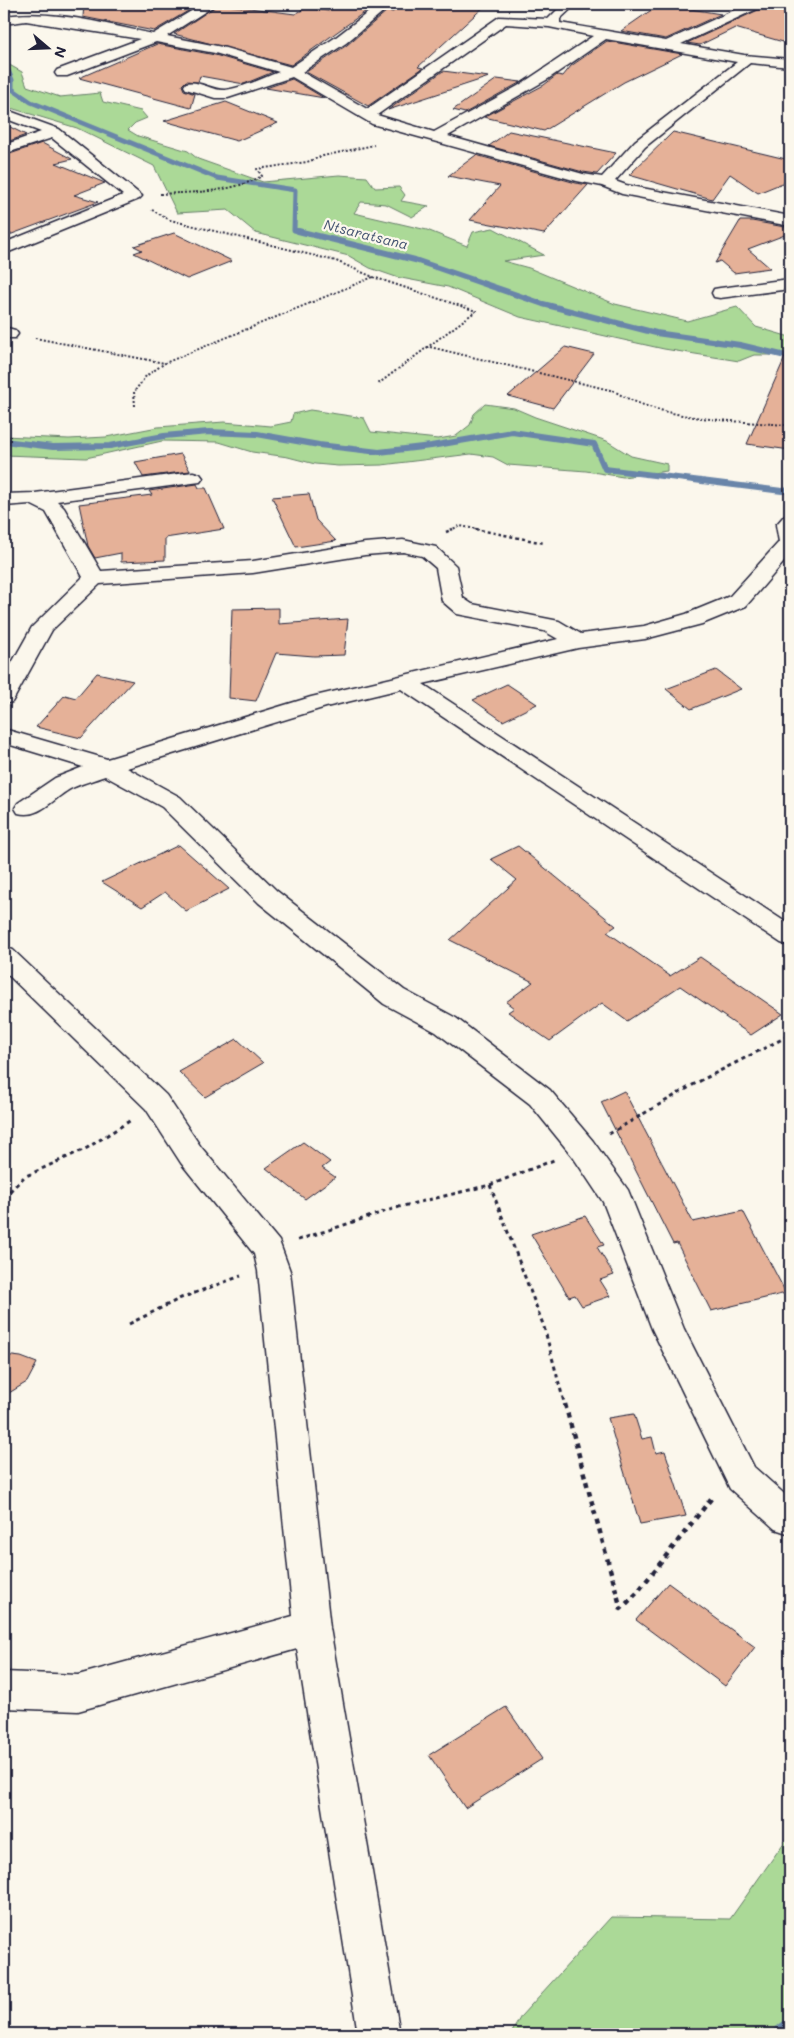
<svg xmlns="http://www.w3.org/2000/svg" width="794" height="2038" viewBox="0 0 794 2038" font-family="Mali,sans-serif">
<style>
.green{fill:#abd997;stroke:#667e69}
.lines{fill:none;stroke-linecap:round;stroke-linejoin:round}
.stream-far2{stroke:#6985a9;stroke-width:5}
.stream-far1{stroke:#6985a9;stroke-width:6}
.stream{stroke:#6985a9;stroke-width:14}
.building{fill:#e5b198;stroke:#22223b}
.minor-casing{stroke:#22223b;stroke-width:3}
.path-far3{stroke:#22223b;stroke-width:2;stroke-dasharray:2 2;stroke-linecap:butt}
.path-far2{stroke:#22223b;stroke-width:2.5;stroke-dasharray:3 3;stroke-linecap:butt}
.path-far1{stroke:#22223b;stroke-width:3;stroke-dasharray:4 4;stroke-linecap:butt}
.path{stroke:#22223b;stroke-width:4.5;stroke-dasharray:5 5;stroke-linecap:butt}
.minor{fill:#fbf7ec;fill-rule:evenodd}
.labels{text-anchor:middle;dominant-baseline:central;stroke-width:4.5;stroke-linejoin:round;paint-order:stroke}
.far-water-label{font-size:14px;font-style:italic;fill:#455472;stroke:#fbf7ec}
</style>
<rect width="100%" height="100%" fill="#fbf7ec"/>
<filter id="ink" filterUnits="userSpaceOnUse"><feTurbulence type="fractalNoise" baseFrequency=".02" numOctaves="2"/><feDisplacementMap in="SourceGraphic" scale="10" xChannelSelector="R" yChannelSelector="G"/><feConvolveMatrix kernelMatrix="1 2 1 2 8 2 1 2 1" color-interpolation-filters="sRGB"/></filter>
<g filter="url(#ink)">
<g class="green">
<polygon points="4,62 22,72 27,86 60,97 100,93 103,102 141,111 147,118 135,123 128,130 138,136 188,151 198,159 263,182 339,175 367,177 375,188 399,187 405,195 401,201 429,206 412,217 386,204 361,202 354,213 427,230 467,246 473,232 493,228 544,255 503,261 529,268 615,304 687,321 737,307 756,327 790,337 790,355 754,355 739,361 664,349 520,317 448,287 396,277 370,268 349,256 256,233 228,210 177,213 154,166 77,128 4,106"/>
<polygon points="485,404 514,408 535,417 607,441 631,456 667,464 667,471 623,477 586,471 508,465 493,457 471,454 382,465 338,466 315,464 288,457 252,452 219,442 162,441 86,458 4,455 4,436 69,439 106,437 158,427 224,422 271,426 291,422 293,414 310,410 364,418 371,432 438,439 456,436 470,425 474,414"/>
<polygon points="790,1834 790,2034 511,2034 521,2016 611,1917 730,1919"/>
</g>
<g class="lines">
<polyline class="stream-far2" points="4,61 12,80 12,89 31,102 217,178 295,190 294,230 303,232"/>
<g class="stream-far1">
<polyline points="298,231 415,260 543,304 656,333 740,345 790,357"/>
<polyline points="4,441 53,447 110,446 164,436 209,432 257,434 319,445 379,452 431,446 512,432 594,444 605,469 782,491 790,490"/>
</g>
<polyline class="stream" points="778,2034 790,2025"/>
</g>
<g class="building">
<polygon points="84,4 200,4 154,31 83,17"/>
<polygon points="219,4 295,14 306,8 328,11 336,5 369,9 291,65 174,34"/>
<polygon points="403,4 487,4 418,67 423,68 368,106 306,72 347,45 387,11 393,12"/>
<polygon points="660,4 721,14 666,39 621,31"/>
<polygon points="771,4 790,10 790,44 735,28 700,45 687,43"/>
<polygon points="607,41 682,54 624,82 544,131 484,117 544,85 557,75 563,76 571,66"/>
<polygon points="157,44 215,55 273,72 244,84 200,76 198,82 186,81 182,85 184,90 195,94 191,108 79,78"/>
<polygon points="443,71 489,77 388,110"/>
<polygon points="292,79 324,98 266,88"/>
<polygon points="497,79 521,82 465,113 453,110"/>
<polygon points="226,102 278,123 237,141 164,121"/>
<polygon points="4,124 26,135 4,143"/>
<polygon points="509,131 616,153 597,174 583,172 489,146"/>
<polygon points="673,132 790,160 790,180 758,193 730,174 712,199 629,175"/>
<polygon points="42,143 72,159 56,163 105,183 74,195 98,202 4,237 4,156"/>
<polygon points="476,155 576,183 588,185 544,234 470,220 500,186 448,176"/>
<polygon points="740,221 752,221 790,228 790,233 748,249 770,268 734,273 720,261 715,263"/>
<polygon points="174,233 232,261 187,279 134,253 142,250 134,246"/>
<polygon points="790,346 790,450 747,444"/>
<polygon points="565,347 594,354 553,408 508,396"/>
<polygon points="181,454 190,471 143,477 135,462"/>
<polygon points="197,484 199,488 206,488 224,529 165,538 165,560 121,562 121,553 95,558 88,546 79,504 152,495 149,491"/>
<polygon points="309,494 316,520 336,541 296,547 272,497"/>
<polygon points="279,608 279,624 348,619 344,655 314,656 276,653 256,701 229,698 232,609"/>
<polygon points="716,670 741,689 691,709 666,689"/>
<polygon points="97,673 133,681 81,738 36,727 65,695 76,698"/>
<polygon points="507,684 537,704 503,721 473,700"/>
<polygon points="179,845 229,889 186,911 165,892 142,907 102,882"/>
<polygon points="518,846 616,926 607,932 670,976 700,957 783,1014 751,1035 680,986 627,1021 602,1003 550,1041 508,1012 514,1008 506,1002 533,982 450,940 517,880 491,859"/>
<polygon points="237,1039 263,1063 205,1097 179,1072"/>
<polygon points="624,1091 693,1222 743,1211 786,1293 711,1311 677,1243 673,1244 601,1102"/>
<polygon points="303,1142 330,1162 322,1168 335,1177 305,1199 266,1168"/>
<polygon points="585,1216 604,1245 597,1247 614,1275 600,1280 610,1296 582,1306 575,1295 569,1297 531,1234"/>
<polygon points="4,1355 21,1357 37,1363 27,1382 4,1396"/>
<polygon points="634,1414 642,1439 652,1437 656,1453 665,1451 686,1516 640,1524 608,1418"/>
<polygon points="668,1583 755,1647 725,1686 636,1620"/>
<polygon points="506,1707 542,1759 465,1808 429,1755"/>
</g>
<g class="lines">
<defs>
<g id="minor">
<path d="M203 4H217L167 36 222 47 291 67 336 37 379 4H392L346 43 302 72 367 109 499 17 548 19 563 4H576L560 19V23L666 41 748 4H763L761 7 681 44 744 55 790 59V67L750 63 645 147 615 181 626 185 790 216V226L622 194 602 186 577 181 372 124 292 77 228 98H215L186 89 184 86 186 83C199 80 212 91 225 90 243 88 263 78 279 72L215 53 156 42 67 76H57L55 73 57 70 140 39 26 21 4 24V16C53 9 105 24 153 34ZM506 24 549 27 593 36 518 86 434 132 377 115ZM606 39 737 62 635 141 602 177 583 174 448 136 548 79Z"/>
<polygon points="4,109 59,129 142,196 139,199 4,254 4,243 123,195 52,138 4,154 4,145 41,132 4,118"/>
<polygon points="790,279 790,289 720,298 714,297 712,293 714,289 720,288"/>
<polygon points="4,327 15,330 18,334 15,338 4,338"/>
<path d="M193 472 200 474 203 478 200 482 57 501 64 508 101 571 253 561 365 543 403 540 436 547 456 566 463 598 472 604 559 621 581 634 644 626 686 614 730 596 779 542 776 525 783 517 790 515V555L746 606 702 624 645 639 578 648 423 684 790 925V946L781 943 401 689 326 707 127 768 180 797 277 891 404 990 456 1018 550 1090 593 1141 628 1190 684 1329 754 1467 790 1499V1532L787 1533 775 1529 730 1489 652 1329 603 1202 573 1157 530 1104 436 1032 384 1004 340 968 259 903 162 807 105 776C94 780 83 783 72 788 54 797 40 819 18 813L15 808 18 803 55 778 83 767 4 743V729L107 759 311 697 558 639 544 631 457 614 442 601 436 568 422 556 403 552 365 555 253 573 100 584 52 630 15 697 12 702 4 704V677L32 627 83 577 46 512 30 504 4 506V494L35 493Z"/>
<polygon points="4,947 13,950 166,1095 201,1147 279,1241 290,1271 330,1628 400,2034 358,2034 297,1649 78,1711 4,1708 4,1672 78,1675 293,1616 258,1271 254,1254 181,1163 146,1109 4,971"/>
</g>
</defs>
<use href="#minor" class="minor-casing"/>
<g class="path-far3">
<path d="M160 194C194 192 231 193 262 176L257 169 307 162 323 156 374 145"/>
<polyline points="152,210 170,220 336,261 373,277 476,311 378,384"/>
<polyline points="35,338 164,363"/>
<path d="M430 347 614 391C663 421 729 420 785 425"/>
<polyline points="135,406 134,392 146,376 165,363 373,277"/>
<polyline points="450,530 460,526 481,530"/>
</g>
<g class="path-far2">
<polyline points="475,529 544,543"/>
<polyline points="446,532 453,529"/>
</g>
<g class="path-far1">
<polyline points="609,1134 698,1082 790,1035"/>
<polyline points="490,1185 544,1327 565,1406"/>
<polyline points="4,1197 24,1177 87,1148 131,1120"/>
<polyline points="298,1240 399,1207 490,1185 554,1160"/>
<polyline points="129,1324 181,1298 241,1276"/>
</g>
<polyline class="path" points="565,1404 621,1609 636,1594 714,1495"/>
<use href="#minor" class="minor"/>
</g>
</g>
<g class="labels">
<g class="far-water-label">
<text transform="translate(366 234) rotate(14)">Ntsaratsana</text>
</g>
</g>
<rect width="794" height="2038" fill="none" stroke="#fbf7ec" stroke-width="20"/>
<rect x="10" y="10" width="774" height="2018" fill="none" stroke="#22223b" stroke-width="2" filter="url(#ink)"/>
<g transform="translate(48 48) rotate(109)" stroke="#fbf7ec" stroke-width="4" paint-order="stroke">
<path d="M0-4L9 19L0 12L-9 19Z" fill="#22223b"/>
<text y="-8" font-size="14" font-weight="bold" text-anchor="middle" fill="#22223b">N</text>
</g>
</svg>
